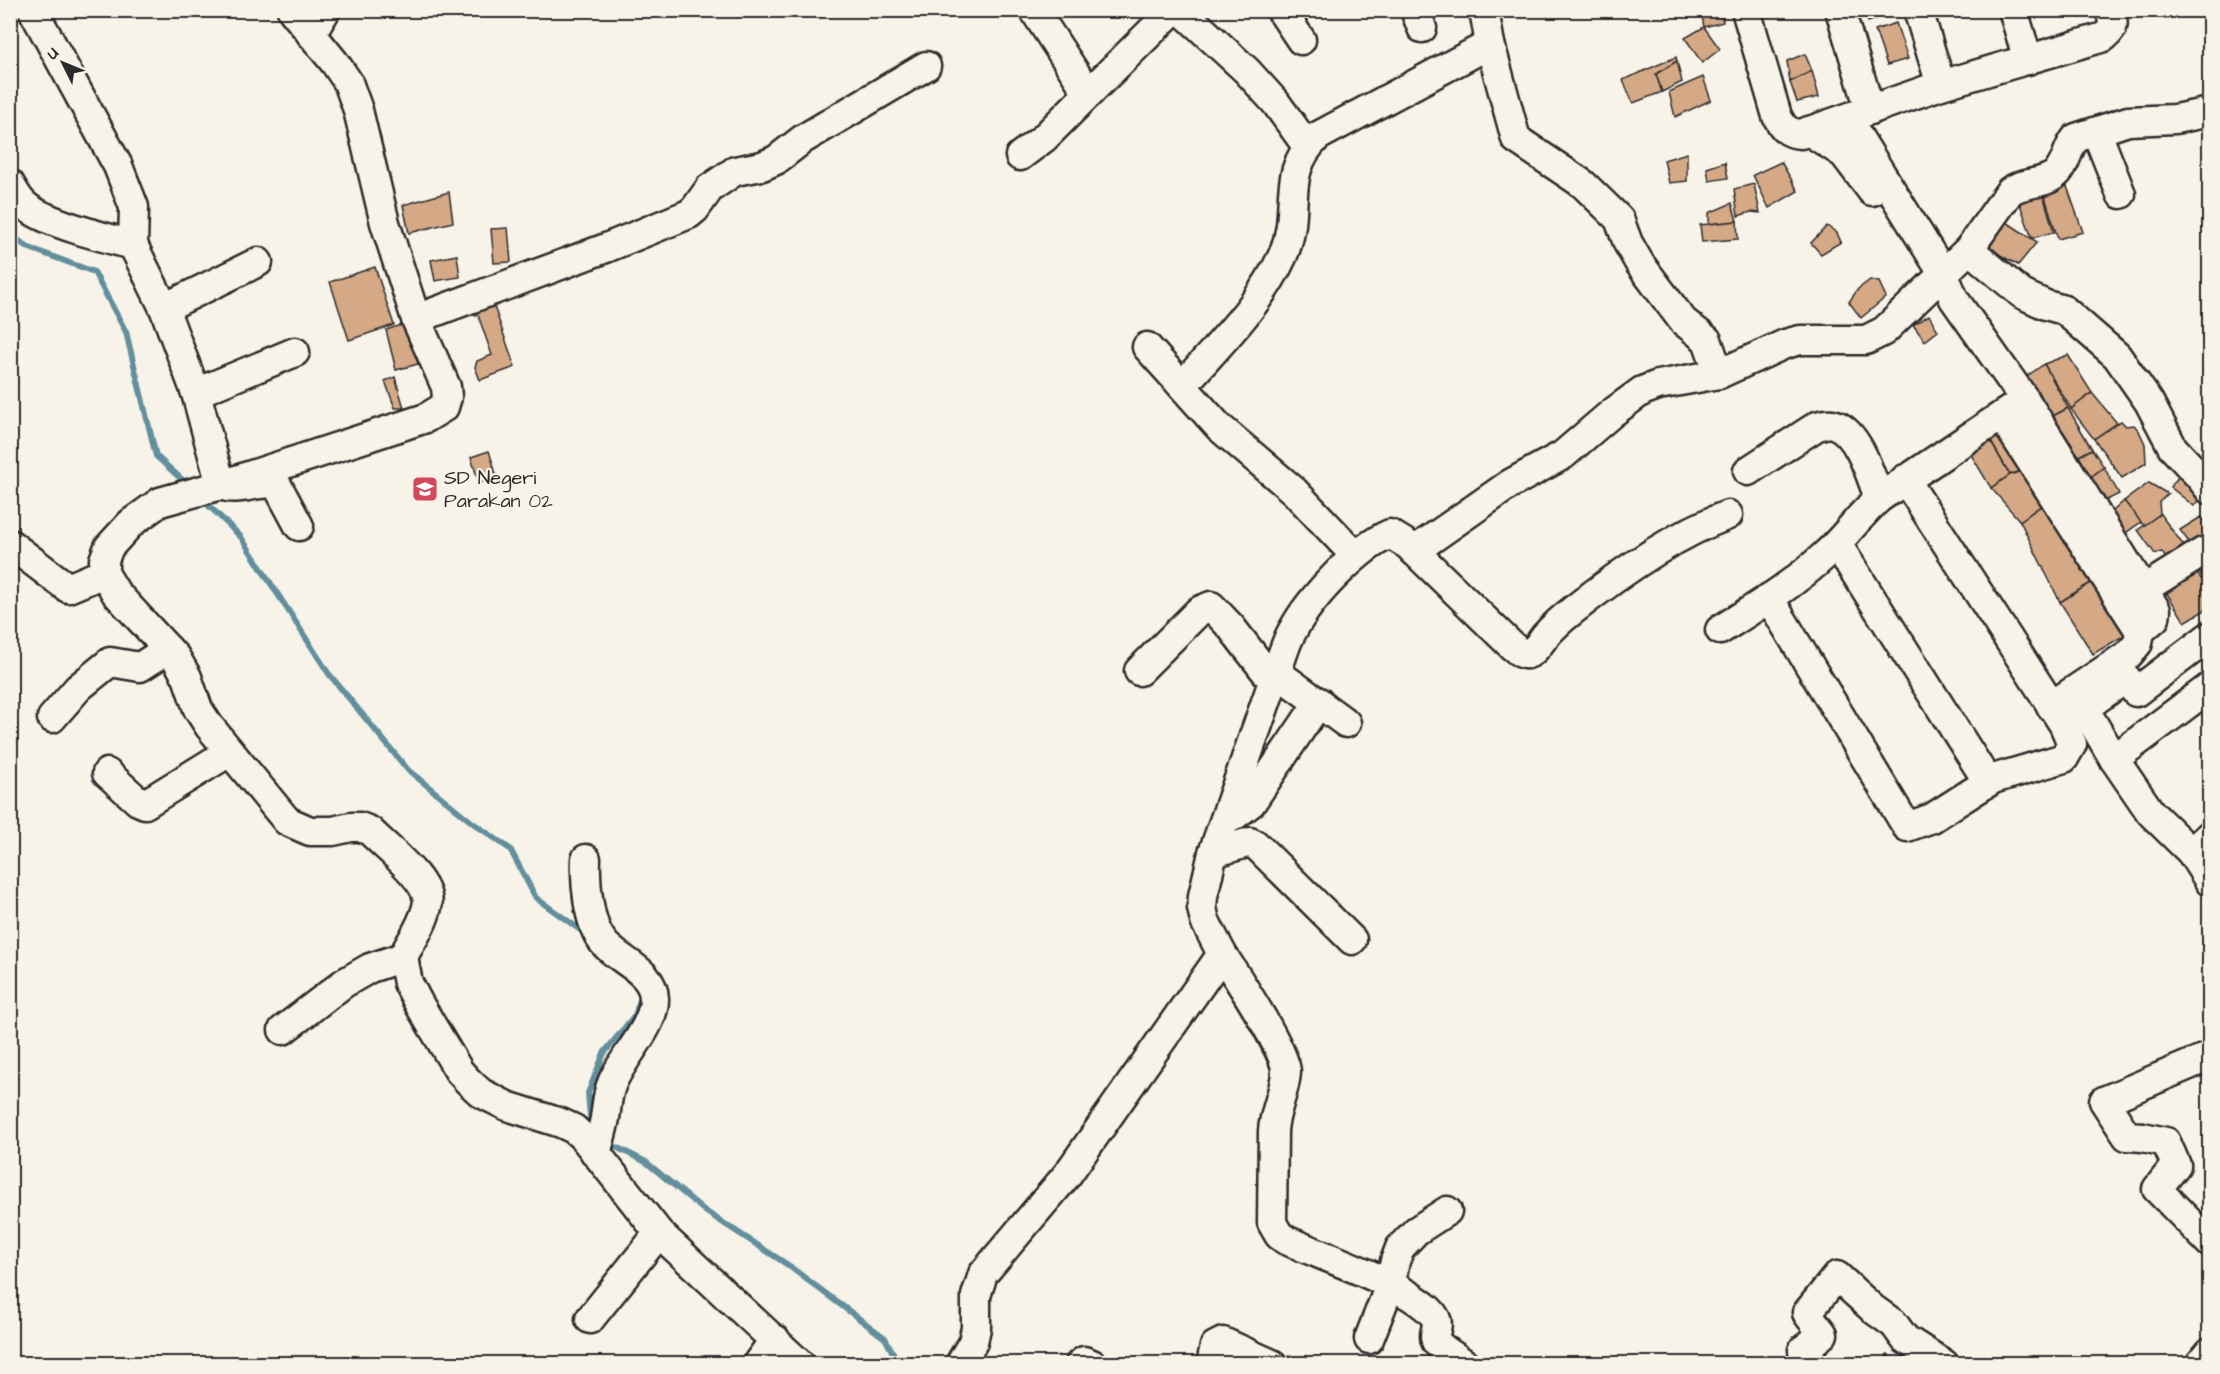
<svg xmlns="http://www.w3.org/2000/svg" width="2220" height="1374" viewBox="0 0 2220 1374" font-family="'Architects Daughter',sans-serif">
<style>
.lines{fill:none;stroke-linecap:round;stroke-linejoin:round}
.stream{stroke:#638f9d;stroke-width:6}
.building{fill:#d5a886;stroke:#2b2b2b;stroke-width:1.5}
.minor-casing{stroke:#2b2b2b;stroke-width:33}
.path{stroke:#2b2b2b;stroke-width:4;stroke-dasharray:4.5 4.5;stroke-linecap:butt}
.minor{stroke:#f7f3e8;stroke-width:28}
.labels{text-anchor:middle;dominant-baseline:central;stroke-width:4.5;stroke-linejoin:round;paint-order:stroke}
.poi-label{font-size:20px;fill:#2b2b2b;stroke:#f7f3e8;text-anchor:start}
</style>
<rect width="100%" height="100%" fill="#f7f3e8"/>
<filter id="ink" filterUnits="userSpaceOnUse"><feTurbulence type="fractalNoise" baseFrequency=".0167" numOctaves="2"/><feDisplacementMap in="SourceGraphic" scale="12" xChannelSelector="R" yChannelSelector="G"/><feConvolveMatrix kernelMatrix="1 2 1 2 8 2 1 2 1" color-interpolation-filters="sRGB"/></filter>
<g filter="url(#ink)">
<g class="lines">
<g class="stream">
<polyline points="10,234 27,247 94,272 126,332 156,456 189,486"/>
<polyline points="203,500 241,537 329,674 408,770 473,823 510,849 536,898 586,934"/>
<polyline points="591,1128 588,1093 604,1053 635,1015 641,997 640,994"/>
<polyline points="606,1142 646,1162 705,1211 785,1263 885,1338 899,1364"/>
</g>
</g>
<g class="building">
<polygon points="1701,10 1722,10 1723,22 1704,27"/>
<polygon points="1867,10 1892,10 1893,13 1868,22"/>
<polygon points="1896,23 1908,59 1887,65 1875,30"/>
<polygon points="1704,27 1720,49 1702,63 1685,38"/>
<polygon points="1805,54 1812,71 1790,82 1787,61"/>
<polygon points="1676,57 1677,61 1656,74 1662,92 1633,103 1623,80"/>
<polygon points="1677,61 1682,82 1662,92 1656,74"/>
<polygon points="1812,71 1819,97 1797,102 1790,82"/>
<polygon points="1703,77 1711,100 1675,117 1669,92"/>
<polygon points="1687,153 1687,181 1669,183 1664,160"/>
<polygon points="1725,162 1728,178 1709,181 1707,168"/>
<polygon points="1781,162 1798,191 1769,208 1753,175"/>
<polygon points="2063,175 2083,232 2058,239 2041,184"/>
<polygon points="1754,184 1760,213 1751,212 1738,216 1734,189"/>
<polygon points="2040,184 2054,232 2032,238 2016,193"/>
<polygon points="449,192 453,222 409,233 403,205"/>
<polygon points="1732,203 1737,221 1709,224 1709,213"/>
<polygon points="1737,221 1738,239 1702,242 1700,225"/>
<polygon points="2005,221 2037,242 2018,265 1986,247"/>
<polygon points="1827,226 1837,233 1841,242 1821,254 1811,243"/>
<polygon points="508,228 511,262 494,263 491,229"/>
<polygon points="457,255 460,277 435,281 431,260"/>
<polygon points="375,267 394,325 349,340 330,282"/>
<polygon points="1870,280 1879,282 1886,297 1861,318 1849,302 1858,289"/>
<polygon points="490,295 515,367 480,380 475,367 477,361 492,355 478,315 463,315"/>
<polygon points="1929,315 1938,331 1925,341 1913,325"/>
<polygon points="405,324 408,326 418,364 396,370 386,330"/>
<polygon points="2068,355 2092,393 2071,409 2044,364"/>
<polygon points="2044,364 2068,408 2053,416 2026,377"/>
<polygon points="395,377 404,408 395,408 385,381"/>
<polygon points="2092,393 2117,423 2094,439 2071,409"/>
<polygon points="2068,408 2092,449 2079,456 2053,416"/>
<polygon points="2121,421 2126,426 2134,425 2139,431 2145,444 2146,463 2122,478 2094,439"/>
<polygon points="2005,425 2032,467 2010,475 1989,438"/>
<polygon points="1984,430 2010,475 1991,488 1964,443"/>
<polygon points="2092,449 2104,467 2091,477 2079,456"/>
<polygon points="489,451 497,477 479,483 471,457"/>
<polygon points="2032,467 2052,498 2020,521 1991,488 2010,475"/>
<polygon points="2104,467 2119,494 2103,502 2091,477"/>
<polygon points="2186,468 2208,492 2194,506 2170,487"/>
<polygon points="2149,483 2168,494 2159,502 2160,514 2144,526 2124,501"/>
<polygon points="2052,498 2102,576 2060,602 2020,521"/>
<polygon points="2124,501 2141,522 2124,534 2113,511"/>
<polygon points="2160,514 2190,554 2170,565 2162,552 2155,554 2138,530"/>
<polygon points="2201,517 2210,525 2210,539 2194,549 2180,530"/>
<polygon points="2210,555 2210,587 2194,566"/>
<polygon points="2192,567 2210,590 2210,607 2185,622 2164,589"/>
<polygon points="2102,576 2135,629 2093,654 2060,602"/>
</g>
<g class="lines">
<defs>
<g id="minor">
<path d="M33 10 118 166 134 207 133 245 164 308 196 393 221 485C240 493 259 479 277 485L299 526"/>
<path d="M292 10 335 63 348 82 358 110 385 223 416 319 446 387 447 397 444 407 426 418 221 485 160 502 131 523 109 547 104 560V573L116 593 176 658 187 677 198 709 209 726 287 821 310 831H333L351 827H360L370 831C386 848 434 883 427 907 423 925 411 941 403 957L408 983 419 1004 459 1071 468 1081 481 1093 507 1106 561 1123 574 1129 585 1139 659 1233 800 1364"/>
<polyline points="1034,10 1083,85 1090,92 1173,10"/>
<polyline points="1181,10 1247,71 1276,103 1307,146"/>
<polyline points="1281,10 1301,40"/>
<polyline points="1415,10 1422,28"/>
<polyline points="1484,10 1490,44 1516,139 1583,184 1619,219 1628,243 1640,264 1683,321 1707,340 1719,374"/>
<path d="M1746 10 1777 116C1783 128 1787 133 1801 134L1941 85 2104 37C2115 28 2114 23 2110 10"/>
<polyline points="1840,10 1870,110"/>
<polyline points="1918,10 1941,85"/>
<polyline points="2013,10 2028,60"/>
<polyline points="311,34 326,10"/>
<polyline points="1847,119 1944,275 1954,299 2025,400"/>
<polyline points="1809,131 1844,154 1872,191"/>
<polyline points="2097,133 2121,194"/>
<polyline points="1020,156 1044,138 1090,92"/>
<path d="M10 184C15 193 19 201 27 207 47 223 106 238 133 245"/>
<polyline points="1969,249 2022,294 2046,305 2064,310 2117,356 2149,402 2173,448 2200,477 2210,490"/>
<polyline points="164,308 258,262"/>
<polyline points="416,319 606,248 689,214 695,209 710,188 729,175 735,171 762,166 776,160 803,139 926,66"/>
<polyline points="1147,347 1219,427 1294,491 1356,556"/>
<path d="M1183 385C1218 345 1261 304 1283 255 1303 209 1278 175 1318 136L1490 44"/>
<polyline points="196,393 295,352"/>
<polyline points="2002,416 2140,631 2138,643 2129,654 2051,706"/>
<path d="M1748 471 1817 426C1823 424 1830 422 1836 425 1859 434 1871 477 1879 498"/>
<polyline points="10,544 68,588 104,573"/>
<polyline points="1837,544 1988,782"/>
<path d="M1414 551 1510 484 1563 455 1612 413 1642 391 1658 385 1719 374 1785 344 1800 340H1866L1884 331 1969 249 2010 191C2025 181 2046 185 2058 172 2067 162 2067 148 2076 138L2128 121 2175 119 2210 112"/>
<polyline points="2144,589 2203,552"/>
<polyline points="1769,598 1907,827 1932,818 1993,779 2064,758 2072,744 2064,725 1905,479"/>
<path d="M1720 630C1756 607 1794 584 1825 555 1844 538 1859 516 1879 498L2025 400 2156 610 2155 618 2140 631"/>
<polyline points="2210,636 2136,692 2126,678 2084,708 2114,759 2151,813 2191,852 2210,882"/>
<polyline points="1139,671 1199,611 1211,606 1231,627 1273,681"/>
<polyline points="1276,672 1346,723"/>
<polyline points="52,718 78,688 110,662 140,667 168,649"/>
<polyline points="2114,759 2210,687"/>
<polyline points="107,773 138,801 145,804 229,752"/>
<polyline points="1225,820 1234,816 1251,803 1319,702"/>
<polyline points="2191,852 2210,835"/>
<polyline points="1213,853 1250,842 1256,845 1352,940"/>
<path d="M586 859C585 882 588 923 603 942 619 962 653 970 654 998 655 1026 623 1056 612 1083 607 1094 607 1106 605 1118 603 1130 599 1142 596 1154"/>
<path d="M1222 954C1235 974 1287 1053 1286 1072 1285 1092 1274 1111 1273 1131L1272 1223 1279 1235 1286 1240C1327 1258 1394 1280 1427 1308 1446 1325 1431 1329 1436 1341 1438 1347 1459 1359 1465 1364"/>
<polyline points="283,1030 344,983 370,968 403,957"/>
<polyline points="2210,1056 2104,1101 2127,1136 2143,1137 2166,1142 2176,1165 2157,1189 2210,1243"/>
<polyline points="590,1319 659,1233"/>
<polyline points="1369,1339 1390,1285 1395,1261 1400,1248 1416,1231 1447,1211"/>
<polyline points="757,1364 775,1339"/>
<path d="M960 1364 973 1342 976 1328V1296L983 1274 1067 1175 1222 954 1205 921 1202 908 1203 896 1213 853 1282 656C1285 647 1288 638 1293 630 1310 598 1357 548 1390 534L1408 545 1511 645C1516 649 1523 657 1530 653 1536 650 1541 641 1545 636 1553 627 1563 618 1572 611 1617 575 1674 535 1728 515"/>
<polyline points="1080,1364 1084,1361 1092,1364"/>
<polyline points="1211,1364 1215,1346 1223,1342 1272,1364"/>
<polyline points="1815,1364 1803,1350 1823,1334 1807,1313 1837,1276 1873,1309 1894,1324 1905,1339 1944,1364"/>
<polyline points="2200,1364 2210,1352"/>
</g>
</defs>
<use href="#minor" class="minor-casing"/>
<polyline class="path" points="1881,1364 1889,1354"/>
<use href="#minor" class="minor"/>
</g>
</g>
<defs>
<symbol id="school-square" viewBox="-11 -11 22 22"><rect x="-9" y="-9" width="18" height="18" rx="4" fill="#d1495b" stroke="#f7f3e8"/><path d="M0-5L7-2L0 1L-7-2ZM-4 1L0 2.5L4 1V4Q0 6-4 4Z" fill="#fff"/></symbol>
</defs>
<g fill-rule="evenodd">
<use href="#school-square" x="410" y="474" width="30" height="30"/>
</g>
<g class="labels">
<g class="poi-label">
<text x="444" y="478">SD Negeri<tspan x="444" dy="23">Parakan 02</tspan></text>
</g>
</g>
<rect width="2220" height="1374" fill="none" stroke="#f7f3e8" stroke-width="36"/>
<rect x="18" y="18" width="2184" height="1338" fill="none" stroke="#2b2b2b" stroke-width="2" filter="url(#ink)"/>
<g transform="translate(63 63) rotate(313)" stroke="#f7f3e8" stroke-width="4.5" paint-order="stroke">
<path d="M0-4.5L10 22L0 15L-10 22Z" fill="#2b2b2b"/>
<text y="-9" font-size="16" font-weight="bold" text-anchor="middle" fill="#2b2b2b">U</text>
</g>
</svg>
